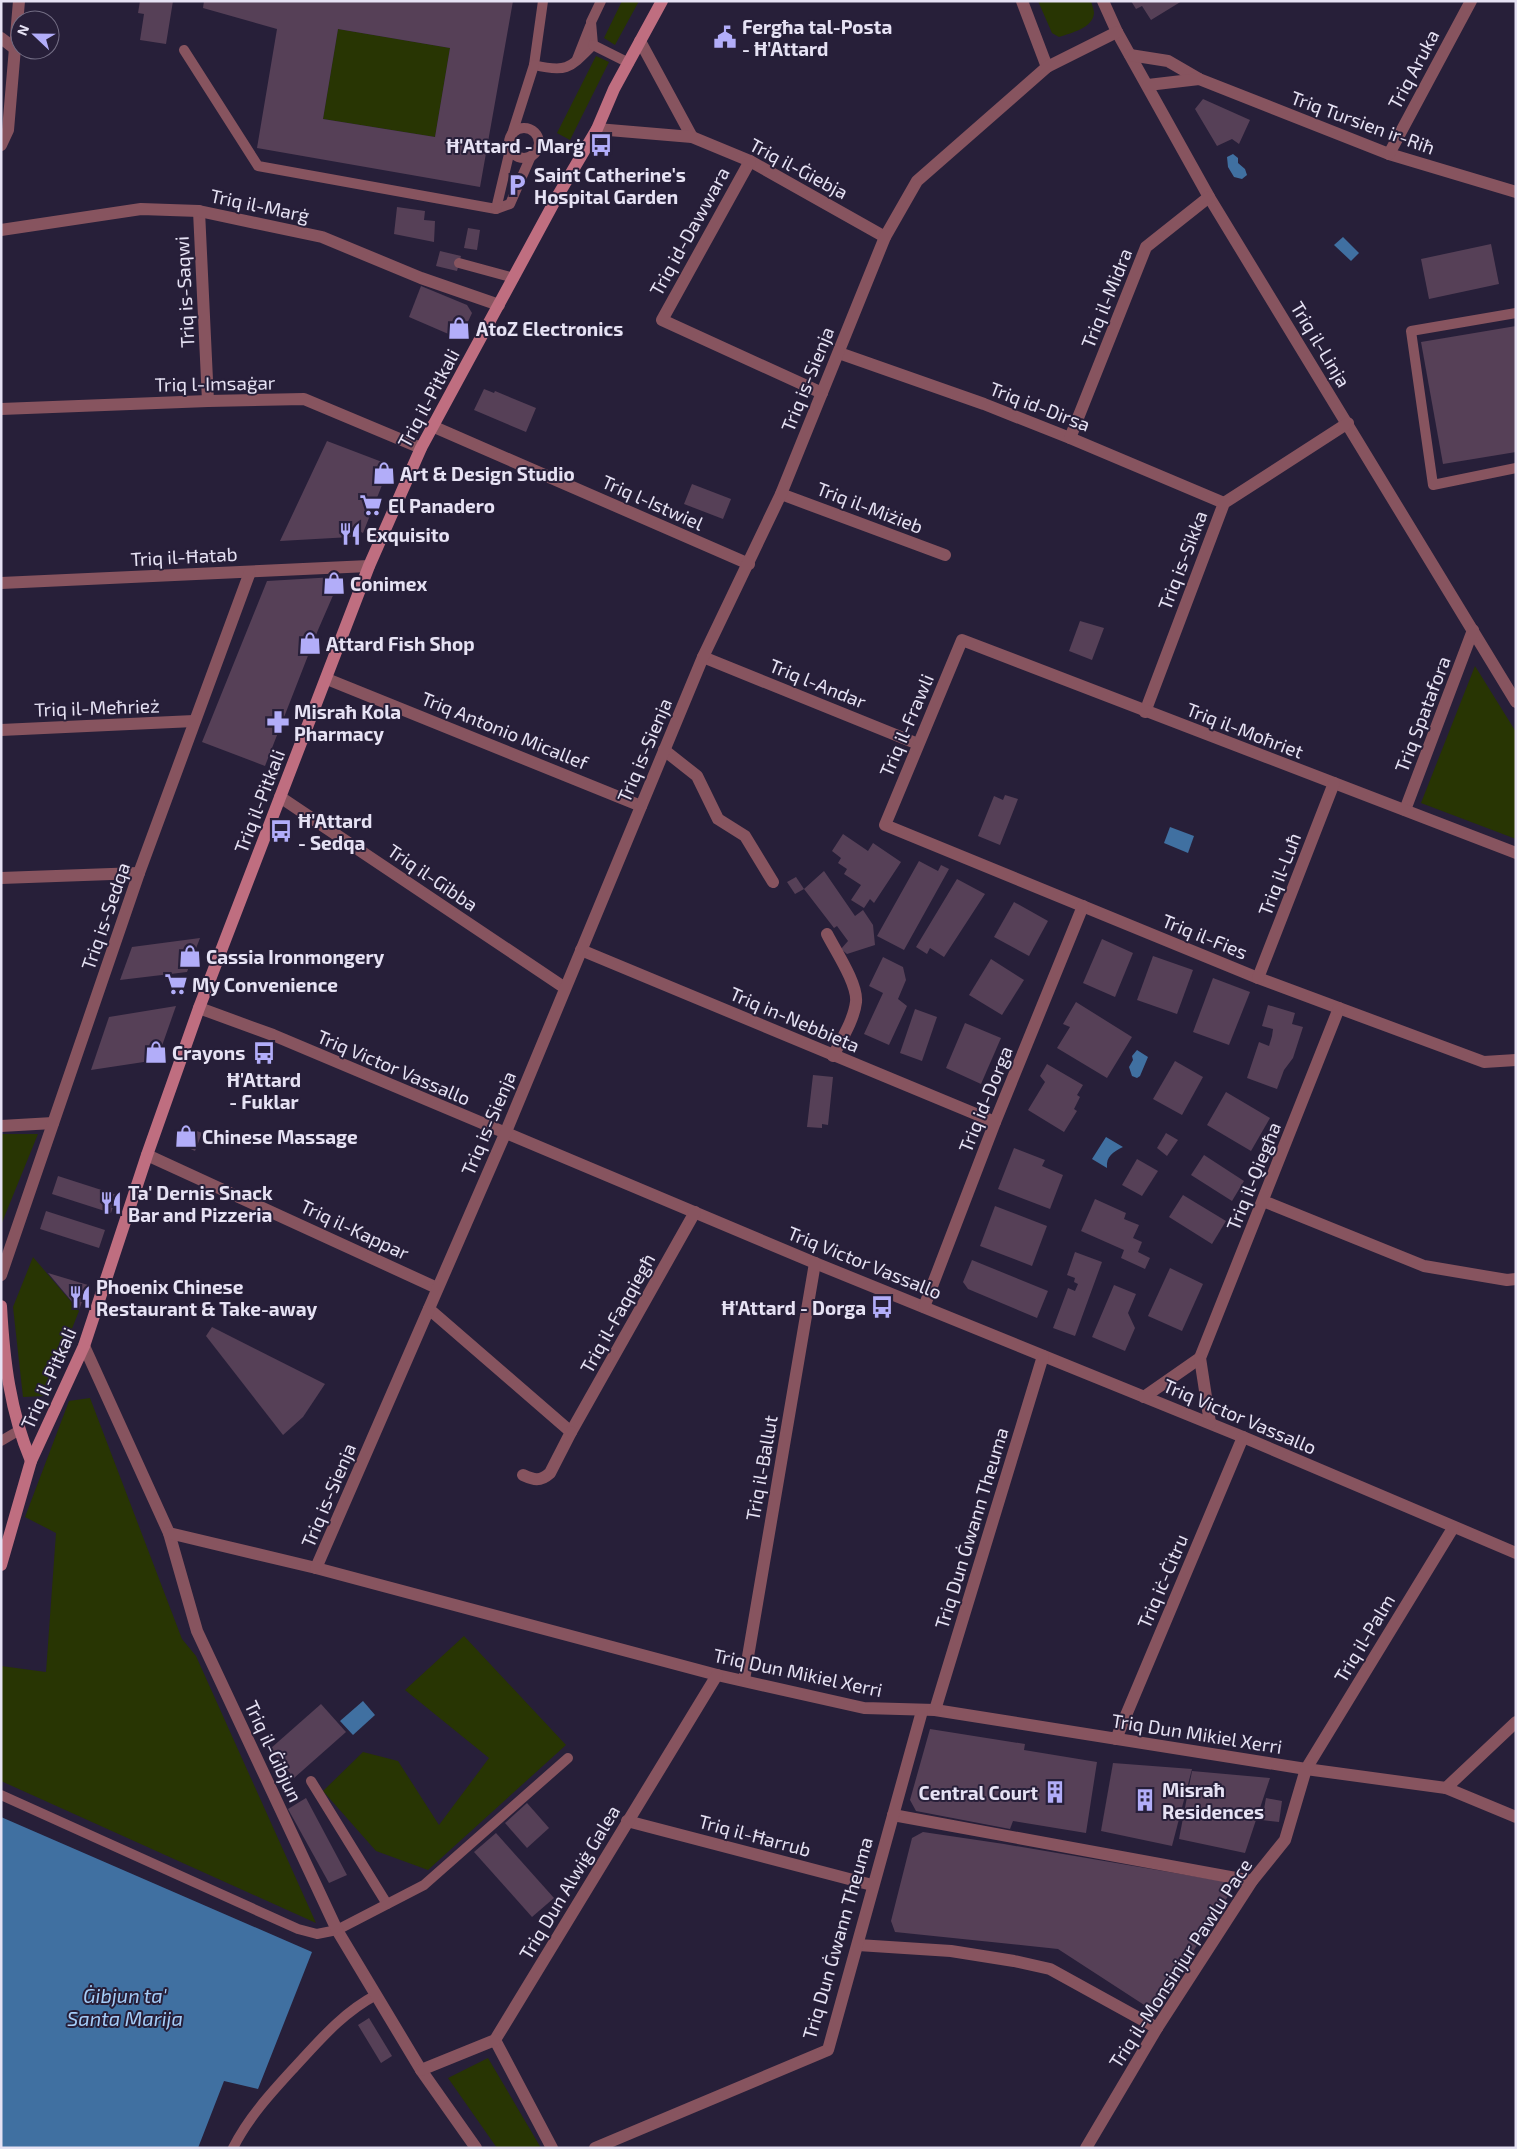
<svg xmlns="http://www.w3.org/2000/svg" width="1517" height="2149" font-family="'Exo 2',sans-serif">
<rect width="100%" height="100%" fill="#271f39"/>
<g fill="#283503">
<polygon points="622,1 639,1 615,45 604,38"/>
<path d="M 1038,1 L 1091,1 C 1092,5 1094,10 1094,13 C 1093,28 1071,33 1059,37 L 1052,33 Z"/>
<polygon points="338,29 450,48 435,137 323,119"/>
<polygon points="596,56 609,62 570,140 557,133"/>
<polygon points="1475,666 1516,732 1516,839 1421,803"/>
<polygon points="1,1134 38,1134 1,1225"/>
<polygon points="33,1257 79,1311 45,1396 23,1397 13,1307"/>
<polygon points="90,1398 182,1639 196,1656 316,1923 1,1781 1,1666 46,1672 56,1533 25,1517 69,1401"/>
<polygon points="464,1636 566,1745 428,1870 376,1851 323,1791 363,1752 398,1761 439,1825 489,1758 405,1690"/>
<polygon points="488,2058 541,2148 497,2148 448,2078"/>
</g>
<g fill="#4070a1">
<polygon points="1233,154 1238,158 1238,163 1245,169 1247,175 1242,179 1234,177 1228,167 1227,157"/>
<polygon points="1343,237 1359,253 1351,261 1334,245"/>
<polygon points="1170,827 1194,836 1188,853 1164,843"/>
<polygon points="1137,1050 1148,1057 1140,1076 1137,1078 1132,1076 1129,1067 1133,1060 1132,1056"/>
<path d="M 1106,1137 L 1123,1147 C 1113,1152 1106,1156 1107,1168 L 1092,1159 Z"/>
<polygon points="363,1701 375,1715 353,1735 340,1721"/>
<polygon points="1,1817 312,1952 258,2089 224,2081 198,2148 1,2148"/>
</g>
<g fill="#564057" fill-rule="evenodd">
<polygon points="140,1 173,1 166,44 140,40 144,14 138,13"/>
<path d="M 204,1 L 513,1 L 480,187 L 257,148 L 277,29 L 203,8 ZM 338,29 L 450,48 L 435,137 L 323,119 Z"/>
<polygon points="1131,1 1182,1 1151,20 1142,6 1136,9"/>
<polygon points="1203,99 1250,120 1239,144 1232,139 1217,146 1195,109"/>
<polygon points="397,207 425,211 424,220 435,221 434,242 394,234"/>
<polygon points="468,228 480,230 477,250 464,248"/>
<polygon points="1491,244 1499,284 1429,299 1421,259"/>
<polygon points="440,251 461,256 457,271 436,266"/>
<polygon points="421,286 467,305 472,313 460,339 409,317"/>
<polygon points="1516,326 1516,452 1443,464 1421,342"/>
<polygon points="484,389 494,393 495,391 536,408 526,432 474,410"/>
<polygon points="327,441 390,465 363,533 359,531 351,537 280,541"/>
<polygon points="692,484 731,499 723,519 684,504"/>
<polygon points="335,577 338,584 318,630 265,766 202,742 267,581"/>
<polygon points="1080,621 1104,628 1092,660 1069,651"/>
<polygon points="1005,795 1018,799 1000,845 978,836 994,796 1003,800"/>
<polygon points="843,834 868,851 873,843 901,862 874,903 870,899 864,908 851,900 861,885 844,874 847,869 838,863 841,858 832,851"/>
<polygon points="919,861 938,871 941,865 949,869 904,950 877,936"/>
<polygon points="824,871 855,916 863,910 873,925 875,945 847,954 841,949 848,941 837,926 834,928 804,889"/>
<polygon points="796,877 804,889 795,894 787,882"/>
<polygon points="957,879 985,894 944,957 930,948 927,954 916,947"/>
<polygon points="1014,902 1048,921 1029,956 994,937"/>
<polygon points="200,938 187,972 120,980 132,947"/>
<polygon points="1102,939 1133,953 1115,997 1083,983"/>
<polygon points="1153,956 1193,970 1177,1014 1137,1000"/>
<polygon points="883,957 903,967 906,980 898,999 907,1006 889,1045 864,1034 883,993 869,986"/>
<polygon points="991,959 1024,980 1002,1015 969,995"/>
<polygon points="1213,978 1250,992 1229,1045 1193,1032"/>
<polygon points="1076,1002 1132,1037 1107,1078 1057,1048 1070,1027 1063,1024"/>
<polygon points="1268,1005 1295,1013 1292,1024 1303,1027 1293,1058 1284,1070 1277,1089 1247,1078 1259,1042 1269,1046 1272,1036 1273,1029 1262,1026"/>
<polygon points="176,1006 157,1060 91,1070 109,1017"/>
<polygon points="915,1009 937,1017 922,1061 900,1053"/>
<polygon points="965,1023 1001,1038 981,1084 946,1068"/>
<polygon points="1175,1061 1203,1077 1182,1115 1153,1099"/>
<polygon points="1047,1064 1083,1085 1077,1095 1080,1097 1074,1109 1077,1111 1064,1132 1028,1110 1045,1082 1040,1076"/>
<polygon points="813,1075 833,1077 828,1125 822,1124 822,1128 807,1127"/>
<polygon points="1226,1092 1270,1118 1251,1151 1207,1125"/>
<polygon points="187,1127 202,1133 195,1151 184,1146 182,1141"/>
<polygon points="1166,1133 1178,1140 1167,1156 1157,1148"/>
<polygon points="1014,1148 1045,1160 1042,1166 1063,1175 1050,1209 998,1189"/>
<polygon points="1204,1155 1244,1181 1232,1201 1191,1175"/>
<polygon points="1137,1159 1158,1171 1142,1196 1122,1185"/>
<polygon points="58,1176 117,1195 111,1213 52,1194"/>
<polygon points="1183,1195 1226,1221 1212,1244 1169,1217"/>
<polygon points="1095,1199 1126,1213 1124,1219 1139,1225 1133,1238 1142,1242 1138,1252 1150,1258 1145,1269 1121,1258 1124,1250 1081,1231"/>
<polygon points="995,1206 1047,1226 1032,1266 980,1246"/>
<polygon points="46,1211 105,1230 99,1248 40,1229"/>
<polygon points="1075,1252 1102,1262 1075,1336 1053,1328 1068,1288 1075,1291 1078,1284 1074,1282 1075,1278 1067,1275"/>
<polygon points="972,1260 1048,1291 1037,1318 968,1289 963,1282"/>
<polygon points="1170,1268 1203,1284 1182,1331 1148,1316"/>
<polygon points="48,1273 88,1285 79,1310"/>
<polygon points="1114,1285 1136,1294 1128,1313 1135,1328 1125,1351 1092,1337"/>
<polygon points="212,1327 325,1384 303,1417 283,1435 206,1336"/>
<polygon points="321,1704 346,1732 294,1778 270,1749"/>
<polygon points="930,1729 1025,1744 1024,1750 1097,1762 1086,1833 1013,1821 1010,1829 916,1811 910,1800"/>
<polygon points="1113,1763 1192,1769 1172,1846 1101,1831"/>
<polygon points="1192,1771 1270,1778 1245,1853 1179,1839"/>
<polygon points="306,1798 347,1875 329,1883 288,1809"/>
<polygon points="1266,1798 1282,1801 1279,1822 1262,1820"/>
<polygon points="527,1803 549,1828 527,1848 505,1823"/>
<polygon points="923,1832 1004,1844 1228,1882 1232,1890 1155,2012 1058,1949 895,1932 891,1921 912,1838"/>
<polygon points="496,1833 554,1898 532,1917 474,1852"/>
<polygon points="369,2018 392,2056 381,2063 358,2025"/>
</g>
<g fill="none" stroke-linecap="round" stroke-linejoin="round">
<g stroke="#87545f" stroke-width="10">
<path d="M 543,1 L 534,65 C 567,73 570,68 593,45 L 591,22 L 601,1"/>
<polyline points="593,45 629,63"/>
<polyline points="184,50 258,166 496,209 510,204 531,156"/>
<polyline points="577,59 590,26"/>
<circle cx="524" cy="143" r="15"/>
<polyline points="512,134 534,65"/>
<polyline points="496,209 510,150"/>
<polyline points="459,263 514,278"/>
<polyline points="1516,313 1411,331 1433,485 1516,468"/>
<polyline points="1,1441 18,1431"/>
<polyline points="311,1781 387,1904"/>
<polyline points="1,1795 298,1929 317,1934 337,1930 424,1885 568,1758"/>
<path d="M 233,2148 C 248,2118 271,2093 293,2069 C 319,2041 342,2013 376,1995"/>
</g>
<g stroke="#87545f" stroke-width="12">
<polyline points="1022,1 1047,67"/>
<polyline points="1103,1 1117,32 1209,197 1516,702"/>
<polyline points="1,38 14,48"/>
<polyline points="640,41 692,137"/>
<polyline points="1130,55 1168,61 1199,79 1389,154 1516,192"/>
<polyline points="1148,85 1199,79"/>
<polyline points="597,129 692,137 750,161 885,237"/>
<polyline points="1,145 8,130 19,1"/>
<polyline points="1389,154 1471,1"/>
<polyline points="750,161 662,320 822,393"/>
<polyline points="199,211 208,401"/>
<polyline points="1,230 141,209 199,211 322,237 421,278 499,305"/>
<polyline points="839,353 984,404 1070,438 1224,503"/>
<polyline points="1,409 208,401 304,399 421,448"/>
<polyline points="432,426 749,564"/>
<polyline points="1070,438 1146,247 1209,197"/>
<polyline points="781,494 945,555"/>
<polyline points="1,583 369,566"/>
<polyline points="703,657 918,744"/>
<polyline points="327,679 641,806"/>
<polyline points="1145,712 1224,503 1348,423"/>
<polyline points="1,730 194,721"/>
<polyline points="664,750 697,776 718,819 745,836 773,882"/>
<polyline points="280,797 565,988"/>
<polyline points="1405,810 1473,630"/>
<polyline points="1516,853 962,640 885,825 1258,978 1484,1062 1516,1060"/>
<polyline points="1,878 139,873"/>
<path d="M 827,934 C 835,950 858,984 856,1002 C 854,1020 841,1040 833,1056"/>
<polyline points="581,950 995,1122"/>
<polyline points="1258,978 1334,783"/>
<polyline points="199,1008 273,1035 815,1263 1243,1437 1516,1553"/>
<polyline points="1,1126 53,1123"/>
<polyline points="147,1155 437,1288"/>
<polyline points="1263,1201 1424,1266 1507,1280 1516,1279"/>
<polyline points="1,1275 139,873 250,572"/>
<polyline points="924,1307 995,1122 1083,906"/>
<polyline points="429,1309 571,1432 695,1212"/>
<polyline points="84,1346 169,1533 197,1631 337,1930 421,2070 476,2148"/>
<polyline points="1144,1397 1200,1358"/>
<polyline points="1210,1423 1200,1358 1339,1008"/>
<path d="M 523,1475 C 534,1480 540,1482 550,1473 L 571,1432"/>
<polyline points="169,1533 316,1568 717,1675 864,1708 935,1710 1306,1769 1446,1788 1516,1817"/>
<polyline points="316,1568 505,1134 703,657 781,494 885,237 917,181 1047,67 1117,32"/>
<polyline points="744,1680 815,1263"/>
<polyline points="935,1710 1043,1356"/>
<polyline points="1116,1739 1243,1437"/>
<polyline points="1446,1788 1516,1722"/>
<polyline points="893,1815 1252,1881"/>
<polyline points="627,1821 872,1885"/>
<polyline points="858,1945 951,1951 1014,1961 1050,1969 1157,2028"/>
<polyline points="495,2040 552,2148"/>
<polyline points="421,2070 495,2040 717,1675"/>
<polyline points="595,2148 828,2050 922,1711"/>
<polyline points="1086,2148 1157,2028 1252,1881 1285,1840 1306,1769 1453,1528"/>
</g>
<g stroke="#bf6e80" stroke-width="12">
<path d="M 1,1306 C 4,1361 10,1411 31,1461"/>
<polyline points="1,1565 31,1461 84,1346 147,1155 199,1008 369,566 421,448 557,197 597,129 614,89 662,1"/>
</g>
</g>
<defs>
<symbol id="civic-bare" viewBox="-9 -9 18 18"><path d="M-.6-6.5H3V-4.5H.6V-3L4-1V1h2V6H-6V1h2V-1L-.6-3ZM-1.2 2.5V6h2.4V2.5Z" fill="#b2adf9" stroke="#271f39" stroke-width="2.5" paint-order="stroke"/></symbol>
<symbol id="bus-bare" viewBox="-9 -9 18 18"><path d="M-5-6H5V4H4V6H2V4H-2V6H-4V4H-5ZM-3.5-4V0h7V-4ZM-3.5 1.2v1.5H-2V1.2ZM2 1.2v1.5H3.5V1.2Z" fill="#b2adf9" stroke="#271f39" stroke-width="2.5" paint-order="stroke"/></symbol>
<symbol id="parking-bare" viewBox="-9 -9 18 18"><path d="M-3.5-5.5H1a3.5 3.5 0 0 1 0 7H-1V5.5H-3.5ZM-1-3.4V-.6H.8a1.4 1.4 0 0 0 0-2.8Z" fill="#b2adf9" stroke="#271f39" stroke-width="2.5" paint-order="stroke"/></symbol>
<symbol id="shop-bare" viewBox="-9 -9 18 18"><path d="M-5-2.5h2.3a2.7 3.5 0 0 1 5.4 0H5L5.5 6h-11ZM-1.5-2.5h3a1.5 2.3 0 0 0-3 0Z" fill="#b2adf9" stroke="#271f39" stroke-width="2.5" paint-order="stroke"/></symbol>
<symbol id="supermarket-bare" viewBox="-9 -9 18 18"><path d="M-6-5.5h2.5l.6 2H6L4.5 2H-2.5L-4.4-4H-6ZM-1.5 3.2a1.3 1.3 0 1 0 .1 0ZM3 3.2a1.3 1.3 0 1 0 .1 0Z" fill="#b2adf9" stroke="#271f39" stroke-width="2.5" paint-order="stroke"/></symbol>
<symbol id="restaurant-bare" viewBox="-9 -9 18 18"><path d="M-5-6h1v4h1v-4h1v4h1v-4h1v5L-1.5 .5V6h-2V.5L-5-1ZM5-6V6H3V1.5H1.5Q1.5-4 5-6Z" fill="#b2adf9" stroke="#271f39" stroke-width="2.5" paint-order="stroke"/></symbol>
<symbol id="pharmacy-bare" viewBox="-9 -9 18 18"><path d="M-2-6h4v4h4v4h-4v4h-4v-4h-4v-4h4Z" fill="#b2adf9" stroke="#271f39" stroke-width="2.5" paint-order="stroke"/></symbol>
<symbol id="building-bare" viewBox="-9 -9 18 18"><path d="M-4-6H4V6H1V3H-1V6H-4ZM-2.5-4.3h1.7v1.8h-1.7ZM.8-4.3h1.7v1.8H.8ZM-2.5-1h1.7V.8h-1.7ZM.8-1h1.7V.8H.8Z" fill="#b2adf9" stroke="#271f39" stroke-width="2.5" paint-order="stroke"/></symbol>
</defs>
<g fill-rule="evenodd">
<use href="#civic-bare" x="709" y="21" width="32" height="32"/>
<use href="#bus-bare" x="585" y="129" width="32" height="32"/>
<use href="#parking-bare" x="501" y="169" width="32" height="32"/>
<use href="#shop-bare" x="443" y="312" width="32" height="32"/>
<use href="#shop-bare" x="368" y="457" width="32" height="32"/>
<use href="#supermarket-bare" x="355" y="489" width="32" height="32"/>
<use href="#restaurant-bare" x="334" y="518" width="32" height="32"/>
<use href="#shop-bare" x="318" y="567" width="32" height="32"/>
<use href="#shop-bare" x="294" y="627" width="32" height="32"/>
<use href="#pharmacy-bare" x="262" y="706" width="32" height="32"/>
<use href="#bus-bare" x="265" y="815" width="32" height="32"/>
<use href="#shop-bare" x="174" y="940" width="32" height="32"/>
<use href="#supermarket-bare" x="160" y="968" width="32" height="32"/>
<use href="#shop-bare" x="140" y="1036" width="32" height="32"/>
<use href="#bus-bare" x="248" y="1037" width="32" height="32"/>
<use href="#shop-bare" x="170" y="1120" width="32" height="32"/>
<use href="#restaurant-bare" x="95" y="1187" width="32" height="32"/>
<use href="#restaurant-bare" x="64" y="1281" width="32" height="32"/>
<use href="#bus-bare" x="866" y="1291" width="32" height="32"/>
<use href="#building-bare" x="1039" y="1776" width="32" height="32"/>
<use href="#building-bare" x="1129" y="1784" width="32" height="32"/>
</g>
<g text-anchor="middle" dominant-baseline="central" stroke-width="4" stroke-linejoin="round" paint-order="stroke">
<g font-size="19" font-weight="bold" fill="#e6e2f4" stroke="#271f39" text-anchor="start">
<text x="742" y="26">Fergħa tal-Posta<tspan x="742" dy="22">- Ħ'Attard</tspan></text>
<text x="584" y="145" text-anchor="end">Ħ'Attard - Marġ</text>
<text x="534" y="174">Saint Catherine's<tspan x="534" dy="22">Hospital Garden</tspan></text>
<text x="476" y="328">AtoZ Electronics</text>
<text x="400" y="473">Art &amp; Design Studio</text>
<text x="388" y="505">El Panadero</text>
<text x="366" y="534">Exquisito</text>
<text x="350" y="583">Conimex</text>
<text x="326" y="643">Attard Fish Shop</text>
<text x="294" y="711">Misraħ Kola<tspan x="294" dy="22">Pharmacy</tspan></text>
<text x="298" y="820">Ħ'Attard<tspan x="298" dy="22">- Sedqa</tspan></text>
<text x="206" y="956">Cassia Ironmongery</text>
<text x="192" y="984">My Convenience</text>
<text x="172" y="1052">Crayons</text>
<text x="264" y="1079" text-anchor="middle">Ħ'Attard<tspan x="264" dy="22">- Fuklar</tspan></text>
<text x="202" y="1136">Chinese Massage</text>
<text x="128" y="1192">Ta' Dernis Snack<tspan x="128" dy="22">Bar and Pizzeria</tspan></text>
<text x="96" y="1286">Phoenix Chinese<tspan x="96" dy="22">Restaurant &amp; Take-away</tspan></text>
<text x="866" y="1307" text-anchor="end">Ħ'Attard - Dorga</text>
<text x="1162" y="1789">Misraħ<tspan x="1162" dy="22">Residences</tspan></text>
<text x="1038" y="1792" text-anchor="end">Central Court</text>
</g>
<g font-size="19" fill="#e6e2f4" stroke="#271f39">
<text transform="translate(1413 69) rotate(-62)">Triq Aruka</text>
<text transform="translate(1363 122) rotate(20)">Triq Tursien ir-Riħ</text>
<text transform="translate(799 168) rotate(28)">Triq il-Ġiebja</text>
<text transform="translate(260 205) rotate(12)">Triq il-Marġ</text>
<text transform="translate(689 231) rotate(-61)">Triq id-Dawwara</text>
<text transform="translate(184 292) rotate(-93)">Triq is-Saqwi</text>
<text transform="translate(1106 298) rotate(-68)">Triq il-Midra</text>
<text transform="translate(1321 344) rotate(59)">Triq il-Linja</text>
<text transform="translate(807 379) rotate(-68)">Triq is-Sienja</text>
<text transform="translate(215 383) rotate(-1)">Triq l-Imsaġar</text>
<text transform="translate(428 398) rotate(-62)">Triq il-Pitkali</text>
<text transform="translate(1040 406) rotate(21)">Triq id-Dirsa</text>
<text transform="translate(653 502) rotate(24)">Triq l-Istwiel</text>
<text transform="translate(870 507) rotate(21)">Triq il-Miżieb</text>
<text transform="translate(184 556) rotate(-3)">Triq il-Ħatab</text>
<text transform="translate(1182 560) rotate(-69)">Triq is-Sikka</text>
<text transform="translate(818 683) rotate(22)">Triq l-Andar</text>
<text transform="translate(97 707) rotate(-2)">Triq il-Meħrież</text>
<text transform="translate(1422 714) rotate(-69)">Triq Spatafora</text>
<text transform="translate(906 725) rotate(-67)">Triq il-Frawli</text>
<text transform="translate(505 730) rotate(22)">Triq Antonio Micallef</text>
<text transform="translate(1245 730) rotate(21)">Triq il-Moħriet</text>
<text transform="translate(644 750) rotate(-67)">Triq is-Sienja</text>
<text transform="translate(259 801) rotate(-69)">Triq il-Pitkali</text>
<text transform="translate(1279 874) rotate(-69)">Triq il-Luħ</text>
<text transform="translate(433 877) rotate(34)">Triq il-Gibba</text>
<text transform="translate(105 916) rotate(-71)">Triq is-Sedqa</text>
<text transform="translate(1205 936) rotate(22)">Triq il-Fies</text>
<text transform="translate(795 1019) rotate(23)">Triq in-Nebbieta</text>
<text transform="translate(394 1067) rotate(23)">Triq Victor Vassallo</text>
<text transform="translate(985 1099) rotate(-68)">Triq id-Dorga</text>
<text transform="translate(488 1123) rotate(-67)">Triq is-Sienja</text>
<text transform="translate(1253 1176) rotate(-68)">Triq il-Qiegħa</text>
<text transform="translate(355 1229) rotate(25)">Triq il-Kappar</text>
<text transform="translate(865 1262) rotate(22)">Triq Victor Vassallo</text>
<text transform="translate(617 1313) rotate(-61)">Triq il-Faqqiegħ</text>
<text transform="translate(48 1378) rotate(-66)">Triq il-Pitkali</text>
<text transform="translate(1240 1416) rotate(23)">Triq Victor Vassallo</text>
<text transform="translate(761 1468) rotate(-80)">Triq il-Ballut</text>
<text transform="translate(328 1495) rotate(-67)">Triq is-Sienja</text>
<text transform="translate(971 1528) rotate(-73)">Triq Dun Ġwann Theuma</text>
<text transform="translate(1162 1581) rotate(-67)">Triq iċ-Ċitru</text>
<text transform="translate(1364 1638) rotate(-59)">Triq il-Palm</text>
<text transform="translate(798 1672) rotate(12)">Triq Dun Mikiel Xerri</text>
<text transform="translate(1197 1733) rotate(9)">Triq Dun Mikiel Xerri</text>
<text transform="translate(274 1751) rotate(65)">Triq il-Ġibjun</text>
<text transform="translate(755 1835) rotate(15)">Triq il-Ħarrub</text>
<text transform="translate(569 1882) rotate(-59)">Triq Dun Alwiġ Galea</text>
<text transform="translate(837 1938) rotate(-74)">Triq Dun Ġwann Theuma</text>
<text transform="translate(1180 1963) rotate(-57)">Triq il-Monsinjur Pawlu Pace</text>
</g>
<g font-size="20" font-style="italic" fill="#a6cef9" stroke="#271f39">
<text x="125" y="1995">Ġibjun ta'<tspan x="125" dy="23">Santa Marija</tspan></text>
</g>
</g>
<rect width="1517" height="2149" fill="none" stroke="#e6e2f4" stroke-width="5"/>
<g transform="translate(35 35) rotate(292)"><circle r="24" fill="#271f39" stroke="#736d84"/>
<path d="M0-4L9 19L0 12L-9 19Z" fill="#b2adf9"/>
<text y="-8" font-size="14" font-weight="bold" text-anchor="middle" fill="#e6e2f4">N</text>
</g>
</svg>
